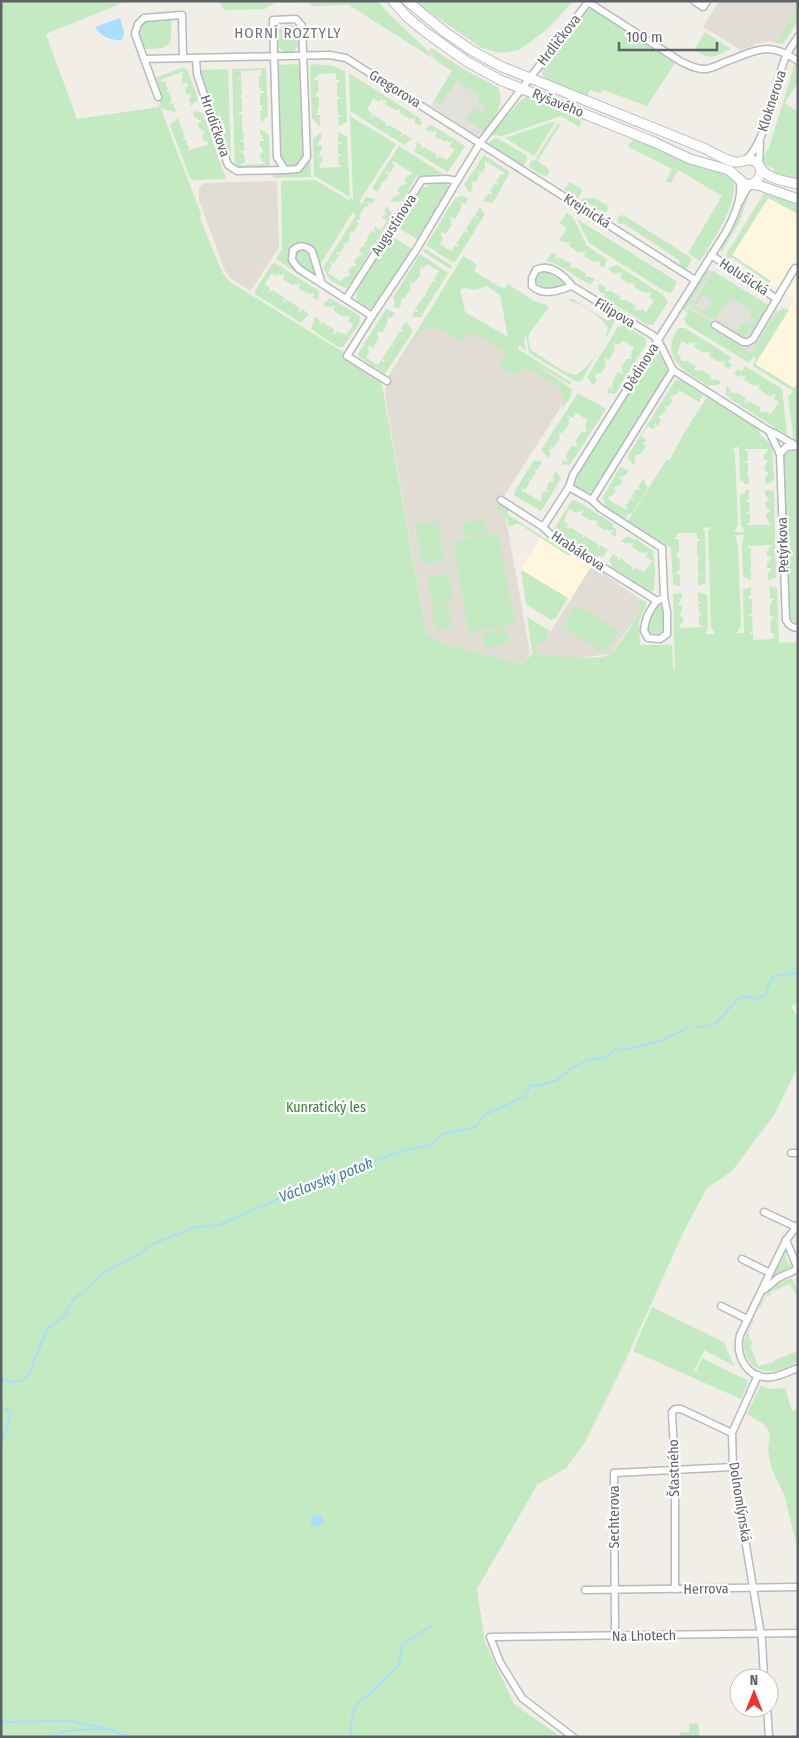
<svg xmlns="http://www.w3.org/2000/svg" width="799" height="1738" font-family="'Fira Sans Condensed',sans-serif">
<rect width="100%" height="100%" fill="#f1eee7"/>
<g fill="#fff6de">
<polygon points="769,198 798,214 798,384 794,388 755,364 794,299 731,257"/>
<polygon points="542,535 592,565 570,600 523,571 523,565"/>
</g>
<g fill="#e2e0db">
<polygon points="431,48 465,70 497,87 499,89 501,101 497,111 487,128 477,136 431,106 452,71 429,56 428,51"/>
<polygon points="710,271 713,271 778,311 751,353 711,328 713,323 691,309 687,314 685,311"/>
</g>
<g fill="#e1ddd5">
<polygon points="719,1 798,1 798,7 776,43 770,41 756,44 741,50 703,27"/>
<polygon points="277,181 279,247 252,289 249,290 231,279 225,271 199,200 199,187 204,183"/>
<polygon points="440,310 571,391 496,509 506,519 530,653 525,662 520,664 436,641 426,633 385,396 387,381 389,375 428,313"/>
<polygon points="592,565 631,593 630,594 639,600 641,609 639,613 610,654 576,658 536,653 536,646 545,641"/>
</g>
<g fill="#c4eac2" fill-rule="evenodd">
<path d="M 1,1 L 127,1 L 46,34 L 77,119 L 159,107 L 160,101 L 152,79 L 181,68 L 187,69 L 198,99 L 191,106 L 189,100 L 191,96 L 190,94 L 187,95 L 185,90 L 188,84 L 187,83 L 183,84 L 181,78 L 183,78 L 182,74 L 184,73 L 181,72 L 161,80 L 162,82 L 165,81 L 168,90 L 165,91 L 166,92 L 169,92 L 172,101 L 169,102 L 170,104 L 173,103 L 176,112 L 161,109 L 201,214 L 200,218 L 222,272 L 229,281 L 243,290 L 343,352 L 381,379 L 426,633 L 436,641 L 520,664 L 525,662 L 532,653 L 534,653 L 532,652 L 527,617 L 550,631 L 545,641 L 536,646 L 536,653 C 552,655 596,662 610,654 C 616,650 637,617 641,609 L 639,600 L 630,594 L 631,593 L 647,603 L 639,621 L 640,645 L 672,645 L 673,669 L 675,669 L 673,594 L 682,593 L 682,599 L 680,599 L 680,602 L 678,603 L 678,605 L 682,605 L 682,610 L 681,611 L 681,614 L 679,615 L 679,616 L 683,617 L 683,622 L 679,626 L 682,628 L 702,627 L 702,625 L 699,625 L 699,616 L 702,614 L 699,613 L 698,604 L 701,603 L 701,602 L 698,602 L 698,592 L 707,595 L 708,628 L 705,634 L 715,634 L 711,627 L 708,532 L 711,527 L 703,528 L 705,532 L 706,583 L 698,586 L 698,576 L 701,575 L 698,574 L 698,559 L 701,558 L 697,557 L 697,541 L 700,541 L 700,539 L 697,539 L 697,533 L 677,533 L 677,537 L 675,537 L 675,539 L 679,539 L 679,551 L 676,555 L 676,557 L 679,557 L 680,569 L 676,573 L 677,574 L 680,575 L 680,586 L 673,585 L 671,548 L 665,545 L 662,548 L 626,524 L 667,459 L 669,461 L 684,433 L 707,397 L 760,430 L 759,433 L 772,446 L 774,481 L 771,481 L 771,483 L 765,484 L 765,478 L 768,474 L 768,472 L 765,472 L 764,466 L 766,466 L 766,462 L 768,462 L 768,460 L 764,460 L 764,454 L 766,454 L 766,451 L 768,450 L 768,449 L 745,449 L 745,451 L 748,451 L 748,461 L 745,461 L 745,463 L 748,463 L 748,472 L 745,473 L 745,474 L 748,474 L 749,484 L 744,484 L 744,482 L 740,480 L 739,447 L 733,448 L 735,454 L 738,525 L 734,532 L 745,532 L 741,526 L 740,495 L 745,493 L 745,490 L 749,490 L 749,500 L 746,500 L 746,502 L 749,502 L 750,512 L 747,512 L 747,513 L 750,514 L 750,523 L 747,523 L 747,525 L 770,525 L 768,519 L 766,519 L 766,514 L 769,513 L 770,511 L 766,507 L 765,502 L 769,501 L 770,500 L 767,499 L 767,496 L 765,496 L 765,490 L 774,491 L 776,578 L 768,580 L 768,574 L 771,570 L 771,568 L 767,568 L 767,562 L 769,562 L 769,559 L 771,558 L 771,557 L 767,556 L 767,551 L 769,550 L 769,547 L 771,547 L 771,545 L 748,546 L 748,548 L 751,547 L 751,557 L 748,558 L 751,559 L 751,569 L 748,570 L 751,571 L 751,580 L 743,577 L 742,546 L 744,535 L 735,535 L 738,546 L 741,625 L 737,633 L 744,633 L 743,590 L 751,587 L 751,596 L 748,597 L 749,599 L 752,599 L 752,614 L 749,614 L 749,616 L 752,616 L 753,631 L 750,632 L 750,633 L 753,634 L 753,640 L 773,639 L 774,634 L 771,633 L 770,622 L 774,616 L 770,616 L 770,604 L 774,599 L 770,598 L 769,586 L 777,588 L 779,643 L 798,642 L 798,1003 L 791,1006 L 798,1018 L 798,1067 L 774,1115 L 732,1171 L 707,1188 L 684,1231 L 627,1357 L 585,1442 L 566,1468 L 537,1485 L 477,1589 L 485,1642 L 514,1704 L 561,1737 L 1,1737 Z"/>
<polygon points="219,1 277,1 265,9 225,10"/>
<polygon points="283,1 378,1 390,15 428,51 429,56 349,5 312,6 310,2 280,3"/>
<polygon points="414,1 574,1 545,31 519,50 500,53 480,47"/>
<polygon points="798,7 798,21 783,44 776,43"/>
<polygon points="589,9 592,9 675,63 647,106 603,90 601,93 590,90 588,95 578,94 544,79 541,69 584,11"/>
<path d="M 171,18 C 172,45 173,49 144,49 C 134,18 144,21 171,18 Z"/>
<polygon points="286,24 294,26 298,29 299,45 293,52 285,53 278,47 279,30"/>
<path d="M 705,32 L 731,49 C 713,57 712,61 694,50 Z"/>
<path d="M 431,48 L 465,70 L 497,87 C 506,100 494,121 484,131 L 466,120 L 474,107 L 481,112 L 485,110 L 485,105 L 477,100 L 479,95 L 456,81 L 441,105 L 434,100 L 452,71 L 437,61 Z"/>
<polygon points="795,63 798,65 798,82 785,103 798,112 798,180 774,172 774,169 765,165 763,159 766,151 768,151"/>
<path d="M 298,64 L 300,74 L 304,154 L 303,159 L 298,166 C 284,167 284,167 279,154 L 277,69 L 279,65 Z"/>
<polygon points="313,64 333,66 345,71 347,122 339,126 338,117 340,117 341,115 338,115 337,99 340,99 340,97 337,97 337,82 339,82 340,80 336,80 336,73 317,74 317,77 314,78 314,80 318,80 319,91 317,92 317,95 315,95 315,97 319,97 319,109 318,109 318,113 316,113 316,115 320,115 320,127 312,118 310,66"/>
<polygon points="266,68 268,115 261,123 260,111 264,111 262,109 262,105 260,105 260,94 264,93 264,91 261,91 261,88 259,88 259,76 263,75 263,74 261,74 261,70 241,71 241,77 238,78 238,79 241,79 242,95 239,95 239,97 242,97 242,112 239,112 239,114 242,114 242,130 243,130 244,140 241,140 240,141 244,142 244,151 241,151 241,153 244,153 245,163 241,163 241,165 265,164 265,162 263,162 262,159 261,159 260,153 265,152 264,151 262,151 262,147 260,147 260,141 264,141 264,139 262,139 262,135 260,135 260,129 269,135 270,169 235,169 232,69"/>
<polygon points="228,69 231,158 199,72 199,70"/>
<polygon points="349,73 421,119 420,121 422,122 420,126 415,123 415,118 410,119 400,113 400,109 395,110 385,104 387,100 386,99 384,101 381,99 379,102 373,98 367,110 372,113 371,117 372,118 374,115 387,124 386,126 387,127 389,125 402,133 400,136 402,136 404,134 412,139 404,145 350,111"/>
<polygon points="526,97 542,102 582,121 579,127 561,116 502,136 490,135 520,101"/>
<polygon points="195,111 203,113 226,179 195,180 190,178 170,125 178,118 181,127 179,128 179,129 182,128 185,137 183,139 183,140 186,140 189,149 187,150 187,151 207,145 208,142 203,140 202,134 205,133 205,131 202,131 201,128 199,129 198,123 201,122 201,120 198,120 197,117 195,118 193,112"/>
<path d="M 350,116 L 396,144 L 359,202 L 362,204 L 366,197 L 375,199 L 372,204 L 367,202 L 367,203 L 369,205 L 367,207 L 365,206 L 359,216 L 361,218 L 359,220 L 357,219 L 356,220 L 359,224 L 353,233 L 349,232 L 350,238 L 347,244 L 343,242 L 343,244 L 345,245 L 340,253 L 337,252 L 336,253 L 339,255 L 334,263 L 331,262 L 330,263 L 332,265 L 328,273 L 341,282 L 344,277 L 346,278 L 348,275 L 350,276 L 351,274 L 348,272 L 351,267 L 357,265 L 354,262 L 357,257 L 358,258 L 360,255 L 363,255 L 359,251 L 362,246 L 365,247 L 366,246 L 364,245 L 371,231 L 375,233 L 376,231 L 374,230 L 375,227 L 381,230 L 387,220 L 382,217 L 384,214 L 386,215 L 387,214 L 384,211 L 387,206 L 393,215 L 348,287 L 345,288 L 331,281 L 323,268 L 356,215 L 353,212 L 319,266 L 316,255 L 297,245 L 290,261 C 292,268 299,271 302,277 L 276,259 L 282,249 L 281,181 L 315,180 L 349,200 L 350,198 L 353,199 Z"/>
<polygon points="556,121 534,156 505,138"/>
<polygon points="558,123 560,125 538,160 536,158"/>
<polygon points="432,125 465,146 448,172 415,152 417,142 422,146 421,149 423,149 424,147 437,155 436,158 437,159 439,156 447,160 455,150 450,146 452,141 449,142 446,140 445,142 435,136 437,132 436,131 434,132 431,131 430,132 425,129"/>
<polygon points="338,132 347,137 350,197 316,177 314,175 313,139 321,133 321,139 317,145 322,145 322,151 320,151 320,154 318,156 322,157 322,162 320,163 319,168 342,167 341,166 339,165 338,156 341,156 341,154 338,154 338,144 341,144 341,142 338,142"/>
<polygon points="497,138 526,155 527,160 523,166 490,147 489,143 493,139"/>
<path d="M 635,138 L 730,176 L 734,181 C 736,209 714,239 700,261 L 688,253 L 722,196 L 680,171 L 678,170 L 671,183 L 666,181 L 672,169 L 629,147 L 628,145 Z"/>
<polygon points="399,146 443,174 417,176 402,201 393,202 391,201 394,196 396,197 398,194 401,194 397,191 400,186 407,184 404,181 407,176 413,174 411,172 393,161 392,163 395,165 390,173 387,171 386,173 389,175 383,183 381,181 380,182 382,184 377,192 372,188"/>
<polygon points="310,149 311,177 273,178 273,172 291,172 308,154"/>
<polygon points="484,155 510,172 496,198 492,203 483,201 489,193 491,195 492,193 490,191 495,183 497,185 498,184 496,182 501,174 503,175 505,173 485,161 485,168 482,173 479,171 478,172 480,174 478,177 479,178 476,182 473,181 471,182 473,184 471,187 473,188 470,193 464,185"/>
<polygon points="536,160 550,170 547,176 541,175 529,167 531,161"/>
<path d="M 444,181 L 449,186 L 447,193 L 418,240 L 397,227 C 410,206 416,183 444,181 Z"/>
<polygon points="570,182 583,190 578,199 564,190"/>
<polygon points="766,190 798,205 798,214 768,198 732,255 771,281 769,283 731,257 728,260 724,258"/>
<polygon points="461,195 468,199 465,204 461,202 460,203 462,205 460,208 461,209 455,219 451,217 450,218 452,220 450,223 452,224 446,234 442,232 441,233 443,239 440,244 451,251 455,246 458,247 459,246 456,244 465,231 467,233 468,231 466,229 474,216 477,218 477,216 475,215 480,207 485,214 456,261 452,262 426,245 456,197 458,198"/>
<polygon points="746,195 748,197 739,223 721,253 721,244 736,222"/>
<polygon points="595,198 607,205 608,208 606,213 601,214 601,211 587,202 582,205 579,203 582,199"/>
<polygon points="567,213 573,217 587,246 607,259 604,268 599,265 600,260 598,262 595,261 594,262 584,256 586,251 583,253 580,251 579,253 569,246 571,242 568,243 565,242 564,243 559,240 567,228 559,223"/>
<polygon points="623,215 690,257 692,260 686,269 680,265 679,260 623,223 620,225 617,220 618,217"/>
<polygon points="577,219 676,281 676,284 671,293 666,292 589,243"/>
<polygon points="391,236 412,249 377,304 371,308 362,307 356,299 357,290"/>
<polygon points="304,248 310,252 318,274 315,277 296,265 294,256 296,251"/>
<polygon points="426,249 452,266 452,268 450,269 424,252 423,250"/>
<polygon points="552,252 557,255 555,258 557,259 558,257 572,264 570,268 577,268 586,274 585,276 587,277 588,276 595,279 590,285 556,264 546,261"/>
<polygon points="420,254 448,273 421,317 412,317 414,311 417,312 418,311 415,309 424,296 426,297 427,296 425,294 433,281 436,282 437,281 434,279 439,271 427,264 424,268 420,267 419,268 421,269 419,272 421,274 414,283 410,282 409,283 411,284 410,287 411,288 405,298 400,298 402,299 400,302 402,303 399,308 393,307 395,303 393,298"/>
<path d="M 463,256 L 477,265 L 474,271 L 500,287 L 505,288 L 508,284 L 536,302 L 547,305 L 548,307 L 550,306 L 530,332 L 528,338 L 531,350 L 565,372 L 576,375 C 592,364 604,346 608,328 C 601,316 575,297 561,301 L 573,299 L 608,321 L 611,318 L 615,320 L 613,325 L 582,380 L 577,382 L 529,353 L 526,336 L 524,339 L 526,351 L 520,345 L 518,349 L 572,383 L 570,385 L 533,362 L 572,389 L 571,396 L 562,409 L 564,397 L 560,388 L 527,368 L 524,369 L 513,375 L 499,366 L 506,353 L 471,331 L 463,343 C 455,338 445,330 436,328 C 418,323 398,366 390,378 L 389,378 ZM 487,286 L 500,295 L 508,337 L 465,312 L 460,289 L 467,288 L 475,290 Z"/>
<polygon points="275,263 319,291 318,301 313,297 314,293 312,294 309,293 308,294 298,288 300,284 299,283 297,285 294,283 293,285 283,279 285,274 284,273 282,276 279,274 277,276 271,273 265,285 270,288 268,292 270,293 272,290 285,298 283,301 284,302 287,300 300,308 298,311 300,312 302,309 309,314 301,323 255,294 255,291 272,264"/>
<polygon points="617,265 663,295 668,302 653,325 648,325 604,298 605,295 599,291 598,285 601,284 606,288 604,291 611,291 621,297 619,300 626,300 636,306 634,309 636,311 637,309 640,311 642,309 646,312 654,301 649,297 651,292 648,293 645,292 644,293 634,287 636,282 633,284 630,282 629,284 620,278 622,273 620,272 618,274 616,273 614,274 608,268"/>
<polygon points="707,269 710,271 685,311 682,309"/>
<path d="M 543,271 L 550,271 L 563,280 L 564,286 L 548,290 L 538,288 C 534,281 536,274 543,271 Z"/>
<path d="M 713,271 L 768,305 C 766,312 751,336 743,336 C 740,336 738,335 736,333 L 743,322 L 749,326 L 753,324 L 753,319 L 749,316 L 752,310 L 730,297 L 715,320 L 692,307 ZM 703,295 L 713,301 L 706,312 L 696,306 Z"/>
<polygon points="330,298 360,316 359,324 343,347 338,347 311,329 315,317 320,321 319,324 320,325 322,322 335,330 333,333 335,334 337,331 346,335 353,325 348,321 350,315 347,317 344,315 343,317 333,310 335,306 334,305 332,307 330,306 328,307 323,304"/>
<polygon points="783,308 789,310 755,364 794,388 798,384 798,442 794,441 788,397 793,391 753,366 756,358 753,356 749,363 687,325 684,319 690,309 713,323 711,328 751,353 776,313"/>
<polygon points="386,309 395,313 391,318 387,317 386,318 388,319 387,322 388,323 382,333 378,331 377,333 379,338 373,348 369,346 368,348 369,353 366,358 378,365 381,360 384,362 385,360 382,359 391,345 393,347 394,346 392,344 400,331 403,332 404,330 401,329 406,321 413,331 385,374 359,357 358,354"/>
<polygon points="623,324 645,338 646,344 615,394 607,393 609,387 612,389 613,388 612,386 613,383 612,382 618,372 622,374 623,373 621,371 623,368 621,367 628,358 631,359 632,358 630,356 632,354 631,353 634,347 622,340 619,345 614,343 613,344 616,346 614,349 615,350 609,360 605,358 604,359 606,361 604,363 606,365 600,374 595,373 594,374 597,375 595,378 597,380 593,385 587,377 618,327"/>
<path d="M 679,328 L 685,328 L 731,357 L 728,362 L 732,365 L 729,369 L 724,366 L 725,360 L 723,362 L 720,361 L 719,362 L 709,356 L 711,351 L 708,353 L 705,351 L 704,353 L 694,347 L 696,343 L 695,342 L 693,344 L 690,342 L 689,345 L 682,341 L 677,353 L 681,356 L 680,360 L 685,362 L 686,360 L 696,366 L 694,370 L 700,371 L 701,370 L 711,376 L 710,379 L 715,380 L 716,379 L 721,382 L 720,384 L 709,386 C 688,373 656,358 679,328 Z"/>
<path d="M 656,353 C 664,356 668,366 667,374 L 597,487 L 590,492 L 581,491 L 574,483 L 574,478 L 651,354 Z"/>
<polygon points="745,366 782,389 787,435 730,399 726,394 726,386 731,389 729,393 732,392 735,394 736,392 746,398 744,403 745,404 747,401 750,403 751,402 761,408 759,411 765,412 766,411 771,414 779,402 774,399 776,394 768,396 759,389 760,384 758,386 755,385 754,386 744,380 746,376 745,375 743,377 740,375 739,377 734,374 737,369 742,371"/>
<polygon points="676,379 682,381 703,395 699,402 679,390 676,395 674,394 673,397 671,396 670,398 673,400 670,405 664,407 667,410 663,414 662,414 658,417 661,420 658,426 654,424 655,427 653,429 648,426 641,436 647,440 643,443 646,446 640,455 636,454 635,459 636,460 633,465 627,457"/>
<polygon points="578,393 606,409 569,466 566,464 561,466 563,460 566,462 567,461 566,455 572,445 576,447 577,446 576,440 582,431 586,433 587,431 585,429 586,427 585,425 588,420 576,413 573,418 568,416 567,417 570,419 568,422 570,423 563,433 558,432 560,434 559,437 560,438 554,447 549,447 551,448 549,451 551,453 548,458 541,450"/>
<polygon points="791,448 798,450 798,624 790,619 788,615 782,455 784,451"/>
<polygon points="534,460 542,462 537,470 535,469 534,470 536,472 531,480 528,479 528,480 530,482 525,490 522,488 521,490 541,502 542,496 541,495 544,491 547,492 548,491 546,489 548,487 547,485 550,481 553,482 553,479 554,477 553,476 556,471 561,479 541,511 514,495 516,489"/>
<polygon points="620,467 629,470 626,475 624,475 622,477 620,476 619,478 623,481 620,485 614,487 614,488 616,490 613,495 608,497 609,500 627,510 628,508 625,507 630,499 633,500 634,499 631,497 637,489 639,490 640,489 638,487 643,479 648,488 632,513 627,515 625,519 603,506 605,503 602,499"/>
<polygon points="572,500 575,500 614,524 612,526 616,529 616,537 611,534 613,530 610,531 607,529 606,531 596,525 598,521 592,520 591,521 581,515 583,511 582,510 580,512 577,511 576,513 569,509 564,521 568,524 567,528 569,529 570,527 583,535 582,537 583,538 585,536 598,544 597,547 598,548 600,545 608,550 603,557 598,556 597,558 554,531 554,529"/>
<polygon points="499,503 509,509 507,514 570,554 569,556 519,524 515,524 509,527 507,519 496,509"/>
<polygon points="485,519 487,533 463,537 461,523"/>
<polygon points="437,521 444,560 423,564 416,524"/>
<polygon points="498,533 515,624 469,633 453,542"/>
<polygon points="627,536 635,540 636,539 653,551 655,570 654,591 651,592 611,567 612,565 609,560 613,554 618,557 617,560 619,561 620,558 633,567 632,569 633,570 635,568 644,572 652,561 646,557 648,552 645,553 643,552 641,553 632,547 633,543 632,542 631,544 628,542 627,544 621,541"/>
<polygon points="521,571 523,571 568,598 555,619 551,620 526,604"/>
<polygon points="449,574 453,600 432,604 427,578"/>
<polygon points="448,603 452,628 436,631 431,606"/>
<polygon points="576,604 619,631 606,651 603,652 562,627"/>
<polygon points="659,604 664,608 664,626 660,634 652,636 647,631 648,620"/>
<polygon points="506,629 509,643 485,648 482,634"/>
<path d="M 786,1252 L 789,1253 L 785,1255 L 789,1265 L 793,1263 C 792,1271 783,1272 777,1275 L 774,1273 C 775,1266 780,1256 786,1252 Z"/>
<path d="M 792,1278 L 798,1291 L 798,1298 L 790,1284 L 770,1292 L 771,1295 L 766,1296 L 760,1309 L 759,1308 C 766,1293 775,1282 792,1278 Z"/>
<polygon points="652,1307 724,1342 734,1366 704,1350 694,1371 705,1376 696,1371 702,1358 747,1380 748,1383 741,1399 633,1351"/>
<path d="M 753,1320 L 754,1321 L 748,1333 L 753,1345 L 750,1346 L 758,1366 L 774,1362 L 775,1360 L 798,1351 L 798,1362 C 790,1365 781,1371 772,1371 C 755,1373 742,1358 744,1342 C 745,1334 750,1327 753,1320 Z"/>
<polygon points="760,1386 771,1389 785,1388 792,1411 798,1410 798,1542 796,1542 784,1495 771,1467 768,1449 770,1434 765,1425 747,1414"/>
<polygon points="698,1723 700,1737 680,1737 680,1733 689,1732 689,1724"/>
</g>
<g fill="#a9deff">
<path d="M 120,18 L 124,33 L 122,40 C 112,41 100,36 95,27 Z"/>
<polygon points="318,1515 321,1516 325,1522 315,1527 310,1525 312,1516"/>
</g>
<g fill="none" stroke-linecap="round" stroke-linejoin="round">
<g stroke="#a9deff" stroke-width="2">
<path d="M 696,1028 L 715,1024 L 738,999 C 745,996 749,996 756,999 L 765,995 L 772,977 C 781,973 790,976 798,972"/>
<polyline points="1,1379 11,1382 21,1381 28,1376 48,1328 64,1317 74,1298 88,1289 103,1273 136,1256 153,1244 196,1227 219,1225 344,1170 358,1167 401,1151 431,1145 443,1134 472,1128 477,1126 483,1116 525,1096 531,1085 538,1086 557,1080 570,1069 588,1060 606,1057 614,1050 628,1049 660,1041 689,1027"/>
<polyline points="1,1407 9,1411 11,1415 1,1444"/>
<polyline points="1,1722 69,1721 109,1729"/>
<polyline points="109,1729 130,1737"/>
<polyline points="48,1737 73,1730 104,1729"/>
<path d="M 351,1737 C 351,1726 351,1707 361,1700 C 365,1697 370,1695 373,1691 C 382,1682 389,1674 399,1666 L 402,1644 L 431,1626"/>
</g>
<defs>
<g id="minor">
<polyline points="694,1 703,7 707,1"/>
<path d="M 588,2 L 680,61 C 688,65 697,70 706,69 C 712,68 719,65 725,62 C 756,51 767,40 798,61"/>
<polygon points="296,19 302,26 307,157 298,169 285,170 277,157 273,20"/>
<polyline points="196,58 197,74 228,165 237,171 285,170"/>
<polyline points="144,59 330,55 346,58 695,280"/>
<polyline points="158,97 135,34 138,24 144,18 182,15 183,58"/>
<path d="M 744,161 C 768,144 774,80 787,54 C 790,48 794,43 798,37"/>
<polyline points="759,165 760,142"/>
<polyline points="457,181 480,143 589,1"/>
<polyline points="740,201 746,190 751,184"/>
<polyline points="711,255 777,299"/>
<path d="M 322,284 L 312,251 C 305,245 300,245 293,250 L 292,260 L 299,269 L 372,316 L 416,250 L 457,181 L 447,179 L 422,180 L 346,299"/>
<path d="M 572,286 C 559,290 544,297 532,286 L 532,278 L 536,270 C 549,263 564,275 572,286 L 654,336 L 660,344 L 673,370 L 769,431 L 776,434 L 798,447"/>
<polyline points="372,316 347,356 387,381"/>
<polyline points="715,325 743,342 748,342 753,339 795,268 798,269"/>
<path d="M 769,431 L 780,454 L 786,620 C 789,626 792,628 798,628"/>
<polyline points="780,454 786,447 796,446"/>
<path d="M 569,487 L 592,500 L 600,508 L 662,548 L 664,596 L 667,612 L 667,634 L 660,639 L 648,638 L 644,631 C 645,618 649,611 657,601"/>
<polyline points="501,500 543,527 550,534 657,601 661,599"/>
<polyline points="592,500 673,370"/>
<path d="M 543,527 L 569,487 L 573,475 L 726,232 C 734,217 744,196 739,180"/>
<polyline points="791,1153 798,1153"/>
<polyline points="764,1212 796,1227"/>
<path d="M 798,1225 L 786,1240 L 740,1335 C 735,1356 747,1380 772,1377 C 781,1376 789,1371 798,1368"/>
<polyline points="786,1240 798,1269"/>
<polyline points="742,1259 770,1273"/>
<polyline points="765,1289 778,1278 798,1269"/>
<polyline points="721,1306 747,1319"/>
<polyline points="758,1375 732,1433 733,1467 762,1641 764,1678"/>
<polyline points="675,1589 675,1470 672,1412 675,1409 681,1409 732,1433"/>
<polyline points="585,1590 798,1587"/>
<polyline points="615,1636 614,1473 733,1467"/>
<polyline points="767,1708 769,1737"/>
<polyline points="573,1737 522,1698 500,1662 490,1637 798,1633"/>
</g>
<g id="secondary">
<polyline points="393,1 407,17 424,31 466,61 500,80 654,142 690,159 729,170 745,184 758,185 798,199"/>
<path d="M 407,1 L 445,32 L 471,50 L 500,66 L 706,149 C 715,154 725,160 735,162 C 741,163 746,159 751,160 C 765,163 762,179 752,184"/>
<path d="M 760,168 C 768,179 785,181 798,184"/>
</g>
</defs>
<use href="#minor" stroke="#b7babe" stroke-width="9"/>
<use href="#secondary" stroke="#b8bcc1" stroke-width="11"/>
<use href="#minor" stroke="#fff" stroke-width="6"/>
<use href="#secondary" stroke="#fff" stroke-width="9"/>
</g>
<g text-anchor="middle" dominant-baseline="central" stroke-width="4.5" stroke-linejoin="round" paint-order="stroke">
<g font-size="14" fill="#5e6368" stroke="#fff">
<text transform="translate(559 40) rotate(-52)">Hrdličkova</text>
<text transform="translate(395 89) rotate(32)">Gregorova</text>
<text transform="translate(772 101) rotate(-72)">Kloknerova</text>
<text transform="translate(558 103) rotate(22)">Ryšavého</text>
<text transform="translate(215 126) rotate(71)">Hrudičkova</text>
<text transform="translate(587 211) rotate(32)">Krejnická</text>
<text transform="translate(394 225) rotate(-57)">Augustinova</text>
<text transform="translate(744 277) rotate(33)">Holušická</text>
<text transform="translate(615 313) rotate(31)">Filipova</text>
<text transform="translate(641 367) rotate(-58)">Dědinova</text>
<text transform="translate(783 545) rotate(-92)">Petýrkova</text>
<text transform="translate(578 551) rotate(33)">Hrabákova</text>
<text transform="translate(674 1468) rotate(-91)">Šťastného</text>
<text transform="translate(740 1502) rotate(81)">Dolnomlýnská</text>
<text transform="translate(614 1517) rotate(-90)">Sechterova</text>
<text transform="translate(706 1589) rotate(-1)">Herrova</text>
<text transform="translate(644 1636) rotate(-1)">Na Lhotech</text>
</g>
<g font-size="14" fill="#308530" stroke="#fff">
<text x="326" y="1107">Kunratický les</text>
</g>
<g font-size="15" letter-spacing="1" fill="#6f757a" stroke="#fff">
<text x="288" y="33">HORNÍ ROZTYLY</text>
</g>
<g font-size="15" font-style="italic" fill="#3b7ab0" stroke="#fff">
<text transform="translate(326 1180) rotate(-21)">Václavský potok</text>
</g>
</g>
<rect width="799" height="1738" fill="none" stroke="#5e6368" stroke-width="5"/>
<g transform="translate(754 1693)"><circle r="24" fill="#ffffff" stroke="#bfc1c3"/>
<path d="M0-4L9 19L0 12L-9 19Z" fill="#f52f29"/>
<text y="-8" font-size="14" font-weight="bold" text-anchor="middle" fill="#5e6368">N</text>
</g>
<path d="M619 42v8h98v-8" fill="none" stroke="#5e6368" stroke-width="2.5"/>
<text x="626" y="42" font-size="15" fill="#5e6368" stroke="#ffffff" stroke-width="4" paint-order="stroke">100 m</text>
</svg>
